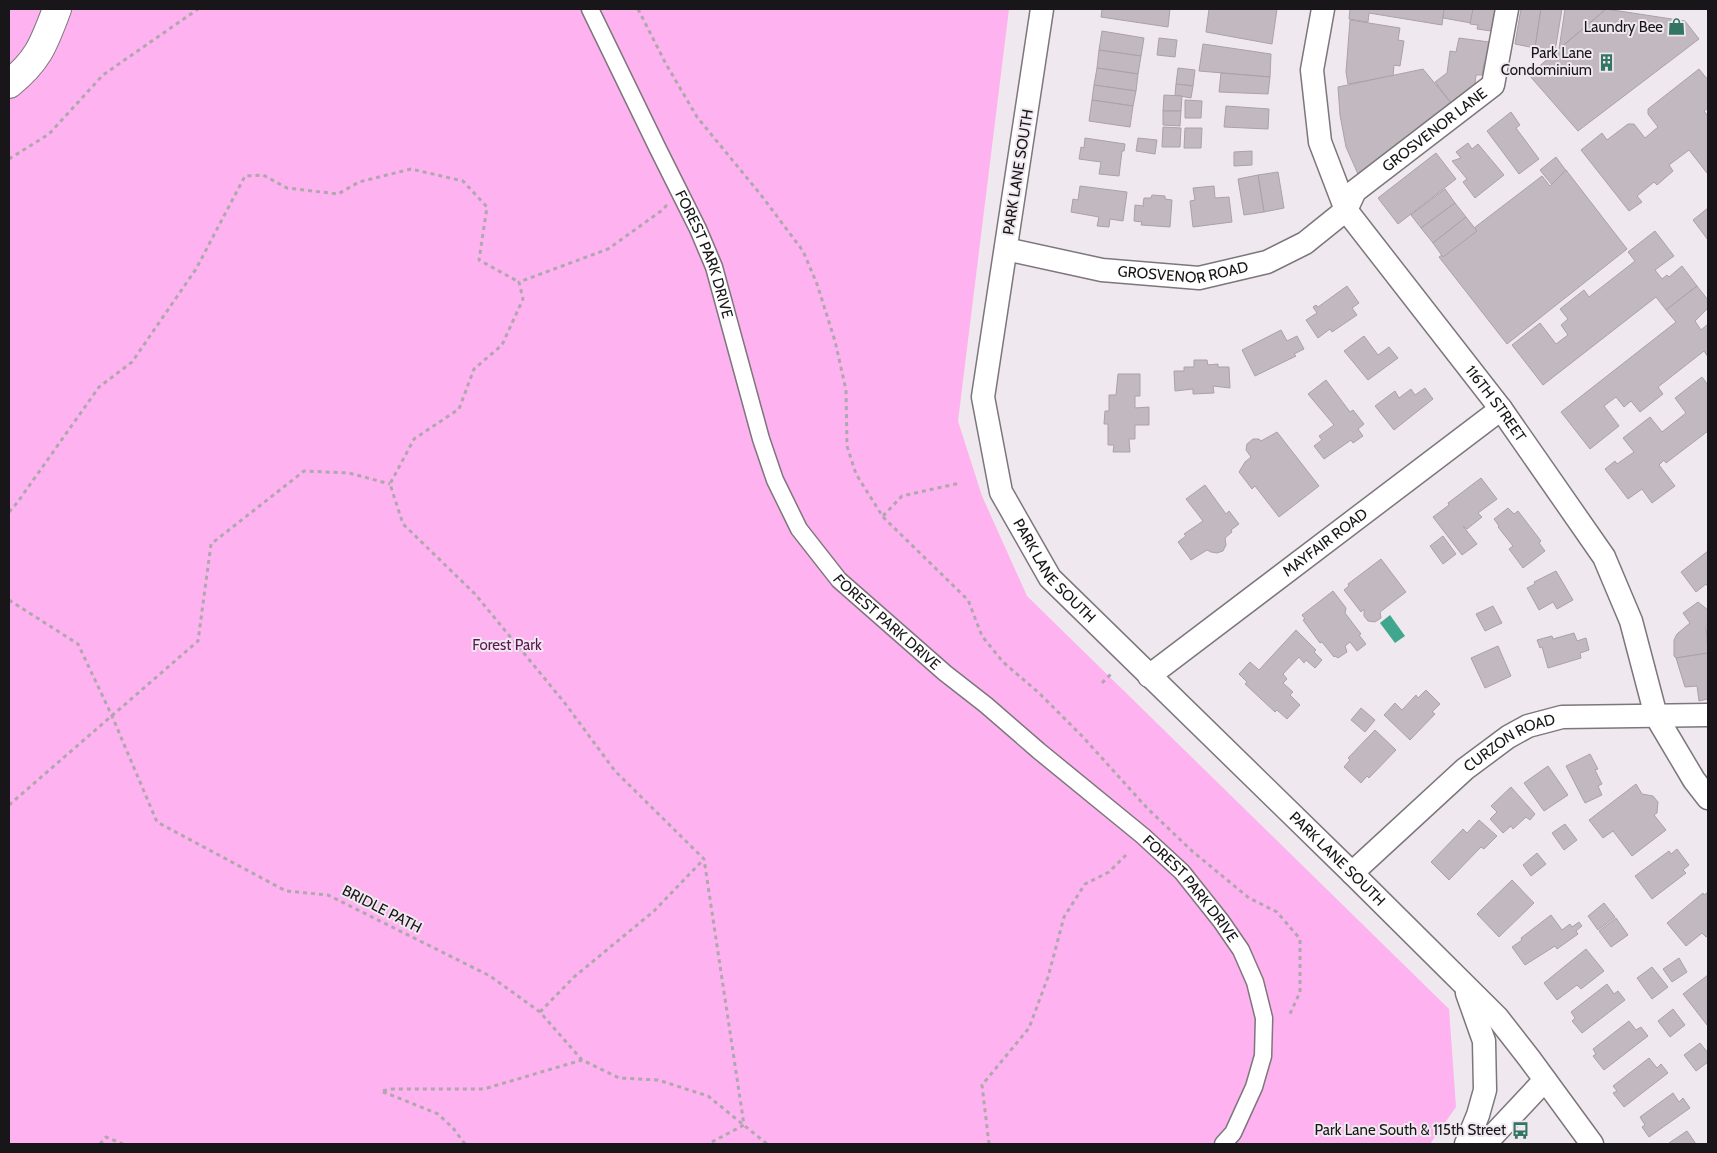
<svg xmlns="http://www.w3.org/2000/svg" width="1717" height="1153" font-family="Cabin,sans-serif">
<rect width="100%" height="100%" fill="#efe8ee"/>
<polygon fill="#feb2ef" points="9,9 1009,9 958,421 982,496 1027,596 1449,1009 1456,1107 1430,1144 9,1144"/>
<polygon fill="#40a78e" points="1390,615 1405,636 1395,643 1380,623"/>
<g fill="#c1b9bf" stroke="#aaa2a8">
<polygon points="1102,9 1170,9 1168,27 1101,17"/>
<polygon points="1209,9 1277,9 1272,44 1206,32"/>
<polygon points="1350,9 1444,9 1442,25 1369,13 1368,22 1349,19"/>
<polygon points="1444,9 1473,9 1471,23 1443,18"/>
<polygon points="1473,9 1495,9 1491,31 1477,29 1478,25 1470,24"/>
<polygon points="1521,9 1541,9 1535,48 1515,44"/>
<polygon points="1541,9 1562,9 1555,51 1535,48"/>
<polygon points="1565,9 1606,9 1559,49"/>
<polygon points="1606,9 1685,21 1699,39 1578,131 1529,75"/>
<polygon points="1350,20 1400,28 1398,40 1404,41 1400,66 1394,65 1393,76 1348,84 1346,72"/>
<polygon points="1102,31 1144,38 1141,56 1099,50"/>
<polygon points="1159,38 1177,40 1175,57 1157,55"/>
<polygon points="1459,38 1489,42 1487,64 1484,63 1482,75 1476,75 1475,84 1451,103 1435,82 1447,73 1450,51 1456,52"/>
<polygon points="1203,44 1271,54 1270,77 1199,71"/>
<polygon points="1099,50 1141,56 1138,74 1097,68"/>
<polygon points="1097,68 1138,74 1136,91 1094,85"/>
<polygon points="1178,68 1195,70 1193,86 1176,84"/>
<polygon points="1423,69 1451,103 1358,174 1346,147 1340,115 1338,87"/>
<polygon points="1699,69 1708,80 1708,108 1704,111 1708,116 1708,172 1707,173 1689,150 1669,165 1673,171 1657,185 1654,182 1637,196 1642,202 1629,211 1581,150 1602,133 1607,140 1628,124 1634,124 1645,138 1658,127 1648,114 1648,109"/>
<polygon points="1221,73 1270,77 1268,94 1219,92"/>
<polygon points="1176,84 1193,86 1191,98 1175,95"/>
<polygon points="1094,85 1136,91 1133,106 1092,100"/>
<polygon points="1164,95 1182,96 1181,111 1163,111"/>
<polygon points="1092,100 1133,106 1130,127 1089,121"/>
<polygon points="1185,100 1202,101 1201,118 1185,118"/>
<polygon points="1226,106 1269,109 1268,129 1224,127"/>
<polygon points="1163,111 1181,111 1180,126 1163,125"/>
<polygon points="1511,112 1520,125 1516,128 1539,159 1519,174 1487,131"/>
<polygon points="1163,127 1181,128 1180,147 1162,147"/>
<polygon points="1185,128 1202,128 1201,148 1184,148"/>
<polygon points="1085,138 1125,144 1124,151 1122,151 1119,176 1099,174 1101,162 1079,159 1081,147 1084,148"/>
<polygon points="1138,138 1157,140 1155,154 1136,151"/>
<polygon points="1468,143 1472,149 1478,144 1504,175 1475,198 1463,182 1467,179 1452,161 1461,158 1456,152"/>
<polygon points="1252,151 1252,165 1234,166 1234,152"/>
<polygon points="1436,153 1456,179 1398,224 1378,198"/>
<polygon points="1556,157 1567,172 1552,185 1540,170"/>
<polygon points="1566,170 1627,249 1507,344 1439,257 1477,231 1474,228 1542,176 1550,186"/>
<polygon points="1278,172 1284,208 1264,212 1258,175"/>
<polygon points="1258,175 1264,212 1244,215 1238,179"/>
<polygon points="1080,186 1127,192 1123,221 1110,219 1109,227 1097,226 1099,217 1071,212 1073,199 1078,200"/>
<polygon points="1214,186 1215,198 1229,197 1232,222 1193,227 1190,201 1195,200 1193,188"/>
<polygon points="1445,189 1455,203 1421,228 1411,215"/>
<polygon points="1152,195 1165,196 1165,199 1172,200 1170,227 1141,225 1142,222 1134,221 1135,205 1144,206 1143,204 1144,198 1151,198"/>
<polygon points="1455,203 1466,217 1433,243 1421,228"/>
<polygon points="1708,208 1708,240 1693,220"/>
<polygon points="1466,217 1477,231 1443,257 1433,243"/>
<polygon points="1655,231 1674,256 1655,270 1662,279 1667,275 1669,277 1682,266 1697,286 1666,310 1656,297 1543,385 1512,345 1540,323 1556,344 1568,335 1561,325 1568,319 1560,309 1584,290 1589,297 1635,261 1628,252"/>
<polygon points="1347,286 1359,303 1352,308 1357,315 1332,332 1330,329 1318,338 1306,320 1317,313 1313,307 1316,305 1318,307"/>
<polygon points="1697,286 1708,300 1708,308 1695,321 1701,330 1708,324 1708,357 1704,351 1658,387 1663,394 1640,412 1631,401 1624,407 1616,397 1604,406 1619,426 1590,449 1561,412 1676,322 1666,310"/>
<polygon points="1281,330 1287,341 1297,336 1304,349 1294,354 1296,356 1255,376 1242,350"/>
<polygon points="1364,336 1378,355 1389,347 1398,358 1368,380 1344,351"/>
<polygon points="1194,360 1207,360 1208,365 1218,364 1218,367 1229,367 1230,388 1213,386 1214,393 1193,394 1193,389 1175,391 1174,371 1184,371 1184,367 1194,367"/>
<polygon points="1118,374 1140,374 1140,396 1135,396 1135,408 1149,407 1149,425 1135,425 1135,439 1129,439 1130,452 1113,452 1114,445 1108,445 1108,424 1104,424 1105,411 1109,411 1109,395 1116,395"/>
<polygon points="1702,377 1708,385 1708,431 1666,463 1664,460 1659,465 1675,486 1652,503 1642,489 1628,499 1605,469 1615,461 1617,464 1634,452 1623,438 1650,417 1662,432 1686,413 1675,398"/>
<polygon points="1326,380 1350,412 1353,410 1364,424 1358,429 1363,436 1353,443 1351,440 1324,459 1314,446 1322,440 1319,436 1334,425 1308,394"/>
<polygon points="1425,388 1433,399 1394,430 1375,406 1395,391 1399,398 1411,389 1415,395"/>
<polygon points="1277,432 1319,486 1279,517 1255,486 1252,489 1239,472 1245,462 1251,457 1246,450 1247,444 1253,439 1259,439 1261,441"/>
<polygon points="1481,478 1497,499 1478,513 1482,517 1467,529 1463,526 1477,544 1462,555 1433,517 1449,505 1448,503"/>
<polygon points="1205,485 1226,514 1229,511 1239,524 1231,530 1232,532 1225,538 1226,545 1223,551 1217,553 1211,552 1207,550 1191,560 1178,542 1186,536 1184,534 1203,521 1186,499"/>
<polygon points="1508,508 1514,514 1518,511 1541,541 1539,543 1545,551 1523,568 1509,549 1513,546 1498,527 1499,526 1494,519"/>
<polygon points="1443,536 1456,554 1443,564 1430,546"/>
<polygon points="1708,551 1708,587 1706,584 1696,592 1681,572"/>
<polygon points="1381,559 1406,592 1380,612 1381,618 1375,622 1368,621 1364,616 1364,609 1361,612 1344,590 1349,586 1348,584"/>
<polygon points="1556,571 1573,600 1557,609 1553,602 1539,610 1527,588 1535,584 1534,582"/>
<polygon points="1333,591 1346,608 1345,613 1361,634 1359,635 1366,644 1357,651 1350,642 1345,646 1347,652 1338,658 1335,656 1334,657 1322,642 1320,643 1303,620 1305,619 1302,615"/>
<polygon points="1698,602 1708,610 1708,624 1706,626 1708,653 1676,658 1674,656 1674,640 1677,634 1690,623 1683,613"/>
<polygon points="1493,606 1502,623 1485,631 1476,614"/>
<polygon points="1296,630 1316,650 1314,652 1322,660 1315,668 1306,660 1304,663 1299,657 1283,674 1287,679 1283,683 1293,692 1290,695 1300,705 1287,719 1277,710 1275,712 1245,684 1247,682 1239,674 1250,662 1259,670"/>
<polygon points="1574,633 1577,641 1586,638 1589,650 1580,653 1581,658 1548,668 1542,647 1540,648 1537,640 1552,636 1553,639"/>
<polygon points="1498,646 1511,676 1485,688 1471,658"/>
<polygon points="1708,653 1708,699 1699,701 1697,686 1685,687 1676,658"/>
<polygon points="1426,690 1440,704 1432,712 1435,714 1410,740 1384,715 1395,703 1402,710 1416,695 1418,698"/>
<polygon points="1361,708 1375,720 1365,732 1351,720"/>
<polygon points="1375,730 1396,750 1369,778 1367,776 1361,783 1344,767 1350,760 1348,758"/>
<polygon points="1590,754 1598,769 1595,770 1602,784 1598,786 1602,795 1585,803 1566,766"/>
<polygon points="1548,766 1568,795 1544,811 1524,783"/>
<polygon points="1636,784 1642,794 1653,796 1658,802 1657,813 1654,815 1666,830 1632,856 1613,831 1603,838 1589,820"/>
<polygon points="1511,787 1535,814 1530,820 1526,817 1513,829 1511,826 1503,833 1490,819 1497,812 1491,806"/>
<polygon points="1479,820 1497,836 1484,849 1481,847 1449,880 1431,862 1463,829 1467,833"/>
<polygon points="1565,824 1577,840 1564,850 1552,833"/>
<polygon points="1677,849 1689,865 1683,870 1686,873 1652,899 1635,876 1669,851 1671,854"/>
<polygon points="1537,853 1546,864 1531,876 1523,865"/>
<polygon points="1512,880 1534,903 1499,937 1477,914"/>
<polygon points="1708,892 1708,936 1706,937 1702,933 1686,946 1667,923 1703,893 1704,895"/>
<polygon points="1604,903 1615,917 1598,930 1588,916"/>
<polygon points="1551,915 1562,930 1570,924 1572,927 1579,922 1582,926 1576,931 1578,934 1557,949 1555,946 1525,965 1512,947 1522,940 1521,938"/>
<polygon points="1616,918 1628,935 1611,947 1599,931"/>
<polygon points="1586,949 1604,971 1581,989 1577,985 1557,1000 1544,983"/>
<polygon points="1679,958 1687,972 1672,982 1663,969"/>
<polygon points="1652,967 1668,987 1652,999 1637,978"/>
<polygon points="1708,975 1708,1025 1707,1025 1683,994"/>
<polygon points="1607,984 1614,994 1618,991 1625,1000 1582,1033 1572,1021 1575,1018 1571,1012"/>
<polygon points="1673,1009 1685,1025 1670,1037 1658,1021"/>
<polygon points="1629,1021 1636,1030 1641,1027 1648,1036 1604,1070 1593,1056 1596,1054 1593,1049"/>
<polygon points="1700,1043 1708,1053 1708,1062 1696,1071 1684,1055"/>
<polygon points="1649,1058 1657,1068 1661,1064 1668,1073 1624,1107 1613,1093 1617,1091 1613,1086"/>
<polygon points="1673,1093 1679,1102 1683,1098 1690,1108 1649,1137 1642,1127 1645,1125 1640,1117"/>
<polygon points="1687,1131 1696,1144 1670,1144 1669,1143"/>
</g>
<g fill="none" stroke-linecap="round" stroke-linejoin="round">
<defs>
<g id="pedestrian">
<path id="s1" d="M 590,9 L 658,149 L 698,229 L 714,267 L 761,439 L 775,480 L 799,529 L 839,580 L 945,673 L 986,705 L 1039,751 L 1143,836 L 1182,872 L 1221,921 L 1241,950 L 1255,982 L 1264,1018 L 1263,1056 L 1254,1087 L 1233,1133 L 1223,1144"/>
</g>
<g id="minor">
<path id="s2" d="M 1042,9 L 983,397 L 1001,492 L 1050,578 L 1352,873 L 1497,1017 L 1529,1058 L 1592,1144"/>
<path id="s3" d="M 1323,9 L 1312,70 L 1320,142 L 1346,210 L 1501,409 L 1604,557 L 1631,621 L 1656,716 L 1694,780 L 1708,798"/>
<path id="s4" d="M 1006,249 L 1102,270 L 1199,278 L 1267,262 L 1305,243 L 1346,210 L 1355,191 L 1493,85 L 1507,9"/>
<path id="s5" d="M 1149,676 L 1501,409"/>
<path id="s6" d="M 1352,873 L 1465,769 L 1508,737 L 1528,726 L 1562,717 L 1708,715"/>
<polyline points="1466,1144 1478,1115 1485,1090 1484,1041 1467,993"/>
<polyline points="1485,1144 1545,1080"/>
</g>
<path id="motorway" d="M 9,84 C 39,60 44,43 57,9"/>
</defs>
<use href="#pedestrian" stroke="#7d767c" stroke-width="19"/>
<use href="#minor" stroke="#7d767c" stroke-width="25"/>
<use href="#motorway" stroke="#7d767c" stroke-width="30"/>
<g stroke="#aea8ad" stroke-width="3" stroke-dasharray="4 4" stroke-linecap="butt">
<polyline points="638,9 666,64 697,117 761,195 803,251 817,284 835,341 846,390 847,446 856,474 883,517 968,600 982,636 1003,662 1039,693 1083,737 1147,808 1192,851 1249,898 1277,912 1300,939 1300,992 1289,1016"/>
<polyline points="9,159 49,134 103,75 198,9"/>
<polyline points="667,205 661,211 608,249 519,282 523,299 502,345 474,369 459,409 414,439 390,484 403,524 475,594 564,702 615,771 704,859 744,1125 708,1144"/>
<polyline points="9,512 17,503 99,387 132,362 196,269 245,176 263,175 287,188 338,194 359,182 411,169 463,181 487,207 479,260 519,282"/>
<polyline points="883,516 902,496 960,483"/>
<polyline points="9,600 78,644 112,716 157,822 286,891 328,895 490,976 540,1012 582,1060 619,1078 658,1080 708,1096 767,1144"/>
<polyline points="1102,683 1112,673"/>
<polyline points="9,805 198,641 211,544 304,471 349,473 390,484"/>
<polyline points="540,1012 574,977 654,911 704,859"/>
<polyline points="100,1144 106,1137 123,1144"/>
<polyline points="465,1144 453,1128 438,1114 381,1091 393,1089 484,1089 582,1060"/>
<polyline points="989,1144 982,1085 1029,1028 1048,977 1064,917 1085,884 1109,872 1126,855"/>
</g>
<use href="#pedestrian" stroke="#fff" stroke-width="16"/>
<use href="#minor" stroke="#fff" stroke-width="22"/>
<use href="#motorway" stroke="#fff" stroke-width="28"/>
</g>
<defs>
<symbol id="shop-bare" viewBox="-9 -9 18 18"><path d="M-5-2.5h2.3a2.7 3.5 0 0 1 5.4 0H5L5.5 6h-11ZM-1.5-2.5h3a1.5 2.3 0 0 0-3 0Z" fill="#337463" stroke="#efe8ee" stroke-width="2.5" paint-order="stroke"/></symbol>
<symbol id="building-bare" viewBox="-9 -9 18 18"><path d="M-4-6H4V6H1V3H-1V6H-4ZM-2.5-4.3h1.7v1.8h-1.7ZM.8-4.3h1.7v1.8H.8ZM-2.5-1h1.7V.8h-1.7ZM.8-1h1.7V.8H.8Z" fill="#337463" stroke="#efe8ee" stroke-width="2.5" paint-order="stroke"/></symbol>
<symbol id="bus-bare" viewBox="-9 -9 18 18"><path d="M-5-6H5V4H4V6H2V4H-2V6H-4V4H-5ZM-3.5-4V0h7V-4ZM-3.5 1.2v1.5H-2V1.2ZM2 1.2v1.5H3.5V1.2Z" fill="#337463" stroke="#efe8ee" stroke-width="2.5" paint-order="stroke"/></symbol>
</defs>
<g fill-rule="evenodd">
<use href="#shop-bare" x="1664" y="14" width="25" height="25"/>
<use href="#building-bare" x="1594" y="50" width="25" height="25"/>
<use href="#bus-bare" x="1508" y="1118" width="25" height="25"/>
</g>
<g text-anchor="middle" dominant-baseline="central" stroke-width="4" stroke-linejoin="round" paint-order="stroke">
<g font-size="15" fill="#181618" stroke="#efe8ee" text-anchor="end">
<text x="1663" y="27">Laundry Bee</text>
<text x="1592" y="53">Park Lane<tspan x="1592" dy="17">Condominium</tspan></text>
<text x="1506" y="1130">Park Lane South &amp; 115th Street</text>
</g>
<g font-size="15" fill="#181618" stroke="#efe8ee">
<text stroke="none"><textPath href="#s4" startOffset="482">GROSVENOR LANE</textPath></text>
<text transform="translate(1018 172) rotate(-81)">PARK LANE SOUTH</text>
<text stroke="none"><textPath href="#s1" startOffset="271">FOREST PARK DRIVE</textPath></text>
<text stroke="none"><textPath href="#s4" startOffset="180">GROSVENOR ROAD</textPath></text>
<text stroke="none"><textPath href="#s3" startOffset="452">116TH STREET</textPath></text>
<text stroke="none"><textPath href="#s5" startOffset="221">MAYFAIR ROAD</textPath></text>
<text stroke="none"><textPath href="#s2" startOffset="585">PARK LANE SOUTH</textPath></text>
<text stroke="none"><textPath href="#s1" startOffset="691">FOREST PARK DRIVE</textPath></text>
<text stroke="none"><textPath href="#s6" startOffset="206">CURZON ROAD</textPath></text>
<text stroke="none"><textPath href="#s2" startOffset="990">PARK LANE SOUTH</textPath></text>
<text stroke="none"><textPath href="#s1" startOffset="1096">FOREST PARK DRIVE</textPath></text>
<text transform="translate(382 909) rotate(27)">BRIDLE PATH</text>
</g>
<g font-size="15" fill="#5d1653" stroke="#efe8ee">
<text x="507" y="645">Forest Park</text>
</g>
</g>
<rect width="1717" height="1153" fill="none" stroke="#181618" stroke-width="20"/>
</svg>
